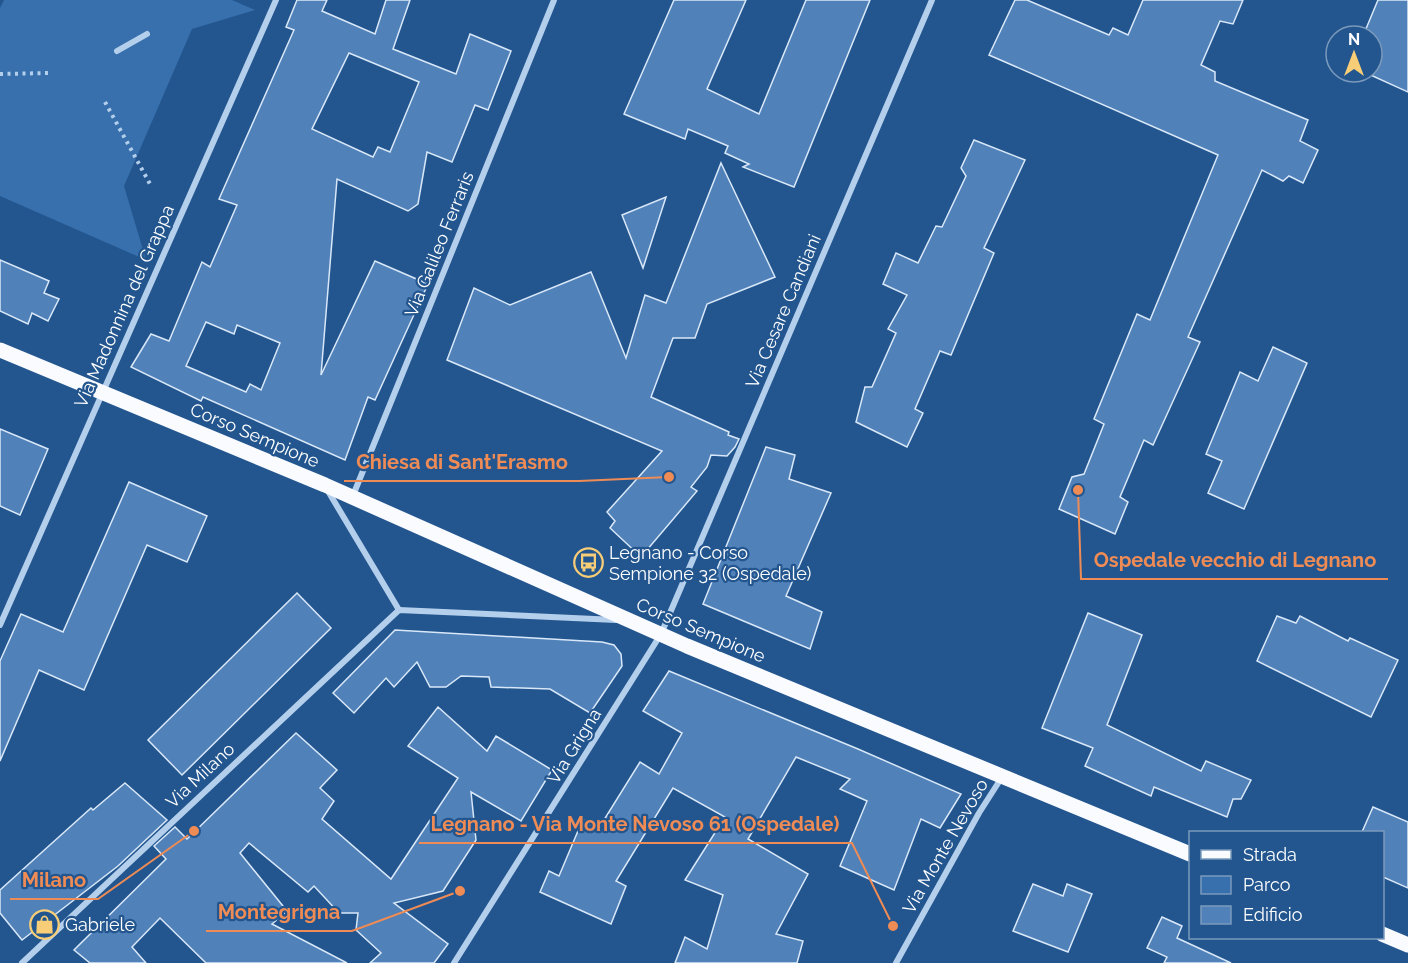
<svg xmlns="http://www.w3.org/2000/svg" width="1408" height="963" font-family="Raleway,sans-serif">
<rect width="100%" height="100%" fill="#23568f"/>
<polygon fill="#3770ac" points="4,0 232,0 255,10 192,29 124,186 146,260 0,196 0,8"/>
<g fill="#5081b8" stroke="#d9e8f9" stroke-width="1.5" fill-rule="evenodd">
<path d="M 297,0 L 327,0 L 322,11 L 375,34 L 386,0 L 410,0 L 393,49 L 456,74 L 470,34 L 511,51 L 488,110 L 475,105 L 452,162 L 427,152 L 418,204 L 408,211 L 337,179 L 321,375 L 375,261 L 428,284 L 375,400 L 368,397 L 345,460 L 203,397 L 201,401 L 131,367 L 151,334 L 169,341 L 202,262 L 210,267 L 237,205 L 219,199 L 294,30 L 286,27 ZM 349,53 L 419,82 L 390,152 L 378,147 L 373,157 L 312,129 ZM 206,322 L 234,334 L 237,325 L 280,343 L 261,390 L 250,384 L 246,392 L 186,366 Z"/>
<polygon points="674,0 746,0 707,89 759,114 806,0 870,0 794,187 743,167 749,164 725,153 728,146 688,129 685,139 624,114"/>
<polygon points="1015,0 1027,0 1109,35 1113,28 1128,35 1143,0 1243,0 1233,24 1220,21 1201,65 1215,72 1215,81 1308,120 1300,141 1318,150 1303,183 1289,176 1283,181 1262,170 1188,337 1200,342 1153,445 1144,440 1120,497 1128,502 1115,534 1059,509 1072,477 1084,474 1104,424 1094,419 1137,314 1150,320 1218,155 989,55"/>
<polygon points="1378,0 1408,0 1408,92 1364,72 1372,72 1372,36 1363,36"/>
<polygon points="974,140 1025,160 984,248 994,253 951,355 940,351 915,409 923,413 907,447 856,422 865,387 872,387 896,333 888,329 907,295 883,284 896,253 918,263 936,226 942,227 966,176 961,168"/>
<polygon points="721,163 775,277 707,304 695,338 673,338 651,397 729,432 728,435 739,439 735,447 727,456 711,455 707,467 691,487 697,491 641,557 610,528 615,521 607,512 662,451 447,360 474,288 510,305 591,272 626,358 645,295 666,303"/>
<polygon points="666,197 643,268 622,215"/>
<polygon points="0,260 49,281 44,293 59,299 48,321 32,313 28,324 0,311"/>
<polygon points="1273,347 1307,363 1244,509 1208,493 1222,461 1206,454 1240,372 1258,381"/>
<polygon points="0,429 48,449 20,515 0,506"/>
<polygon points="766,447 795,455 789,479 831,493 786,596 822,612 810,649 703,604"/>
<polygon points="129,482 207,516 187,562 147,545 84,690 39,670 0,761 0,661 21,614 63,632"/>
<polygon points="297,593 331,628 182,775 148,740"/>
<polygon points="1088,613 1142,635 1107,725 1201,771 1206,761 1251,780 1241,799 1233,799 1227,817 1154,787 1151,796 1085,766 1093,748 1042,728"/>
<polygon points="1277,616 1296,623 1300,616 1348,641 1350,638 1398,660 1371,717 1257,661"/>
<polygon points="395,630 602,642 614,645 621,654 622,666 590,713 550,689 491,687 489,677 461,676 446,687 430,687 417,662 394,687 386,678 354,713 333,693"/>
<polygon points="669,671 858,749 961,794 940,828 921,819 894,890 840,866 867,801 840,789 850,779 796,757 748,839 808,874 776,934 803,941 797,963 675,963 685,937 707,949 723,895 685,880 725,817 673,788 616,881 626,886 611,924 540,892 549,871 559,876 583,819 599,828 640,762 659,774 682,733 643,711"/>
<polygon points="438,707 487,751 496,736 552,770 521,821 471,792 476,840 443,891 394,903 448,944 434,963 370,963 381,953 356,930 358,913 339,913 314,886 308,892 249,843 240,853 287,911 272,924 347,963 206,963 160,918 132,947 146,963 90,963 74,950 166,859 154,846 175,827 187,839 296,733 337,770 320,788 334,801 322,819 391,879 458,778 408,746"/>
<polygon points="125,783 167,820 118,866 22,940 0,913 0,890 91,808 93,810"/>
<polygon points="1373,807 1408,822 1408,888 1383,877 1383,832 1362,832"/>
<polygon points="1033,884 1063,896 1067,884 1092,894 1068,952 1013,931"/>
<polygon points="1162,917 1182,926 1177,938 1231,963 1164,963 1167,957 1147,948"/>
</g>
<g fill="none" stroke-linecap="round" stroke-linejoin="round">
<g stroke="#b4cfec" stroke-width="4" stroke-dasharray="3 4.5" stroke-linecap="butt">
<polyline points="0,74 50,73"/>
<polyline points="105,102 150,184"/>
</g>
<g stroke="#b4cfec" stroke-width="6">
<polyline points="117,51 147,34"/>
<polyline points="328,491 399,610"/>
<polyline points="352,498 554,0"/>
<polyline points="0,625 276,0"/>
<polyline points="22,963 399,610 616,620"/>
<polyline points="454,963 661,634 932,0"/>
<polyline points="896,963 979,813 1002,777"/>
</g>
<g stroke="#f9fbff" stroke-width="15">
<polyline points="0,350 325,485 687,646 1190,854"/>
<polyline points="1382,934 1408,945"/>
</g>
</g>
<defs>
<symbol id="bus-ring" viewBox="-11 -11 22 22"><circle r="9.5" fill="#23568f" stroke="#f7cd77" stroke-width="1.5"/><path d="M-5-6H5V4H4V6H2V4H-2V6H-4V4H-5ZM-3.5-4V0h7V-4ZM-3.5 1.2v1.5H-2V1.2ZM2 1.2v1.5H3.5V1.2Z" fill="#f7cd77"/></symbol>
<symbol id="shop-ring" viewBox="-11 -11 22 22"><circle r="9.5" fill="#23568f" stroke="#f7cd77" stroke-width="1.5"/><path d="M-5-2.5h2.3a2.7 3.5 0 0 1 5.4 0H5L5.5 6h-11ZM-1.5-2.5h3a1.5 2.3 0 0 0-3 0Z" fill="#f7cd77"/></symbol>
</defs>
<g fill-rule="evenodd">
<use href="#bus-ring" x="572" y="546" width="33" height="33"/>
<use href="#shop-ring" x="28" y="908" width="33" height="33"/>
</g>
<g text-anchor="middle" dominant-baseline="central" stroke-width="4.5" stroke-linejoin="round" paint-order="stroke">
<g font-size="18" fill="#fff" stroke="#23568f">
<text transform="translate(439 244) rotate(-68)">Via Galileo Ferraris</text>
<text transform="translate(124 306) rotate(-66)">Via Madonnina del Grappa</text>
<text transform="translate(783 311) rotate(-67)">Via Cesare Candiani</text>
<text transform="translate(255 435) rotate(23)">Corso Sempione</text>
<text transform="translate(701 630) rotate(23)">Corso Sempione</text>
<text transform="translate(574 746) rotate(-58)">Via Grigna</text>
<text transform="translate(200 775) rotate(-43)">Via Milano</text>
<text transform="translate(945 846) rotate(-60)">Via Monte Nevoso</text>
</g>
<g font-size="18" fill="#fff" stroke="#23568f" text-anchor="start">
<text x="609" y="552">Legnano - Corso<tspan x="609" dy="21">Sempione 32 (Ospedale)</tspan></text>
<text x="65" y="924">Gabriele</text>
</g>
</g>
<path fill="none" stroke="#ef8b55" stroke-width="2" d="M669 477L579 481H344M1078 490L1081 579H1388M893 926L852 843H419M194 831L98 899H10M460 891L352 931H206"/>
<g fill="#ef8b55" stroke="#23568f" stroke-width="2">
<circle cx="669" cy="477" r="6"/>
<circle cx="1078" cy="490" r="6"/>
<circle cx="893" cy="926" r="6"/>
<circle cx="194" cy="831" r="6"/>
<circle cx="460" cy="891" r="6"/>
</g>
<g font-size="20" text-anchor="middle" font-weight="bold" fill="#ef8b55" stroke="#23568f" stroke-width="4.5" stroke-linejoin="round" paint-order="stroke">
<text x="462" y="469">Chiesa di Sant'Erasmo</text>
<text x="1235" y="567">Ospedale vecchio di Legnano</text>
<text x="635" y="831">Legnano - Via Monte Nevoso 61 (Ospedale)</text>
<text x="54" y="887">Milano</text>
<text x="279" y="919">Montegrigna</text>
</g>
<rect x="1189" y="831" width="195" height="108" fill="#23568f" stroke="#7b9abc" stroke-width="1.5"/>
<rect x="1201" y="850" width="30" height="9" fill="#f9fbff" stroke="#7b9abc" stroke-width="1.5"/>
<text x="1243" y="861" font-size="18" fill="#ffffff">Strada</text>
<rect x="1201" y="876" width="30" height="18" fill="#3770ac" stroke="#7b9abc" stroke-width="1.5"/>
<text x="1243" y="891" font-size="18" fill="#ffffff">Parco</text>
<rect x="1201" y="906" width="30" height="18" fill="#5081b8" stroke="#7b9abc" stroke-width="1.5"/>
<text x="1243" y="921" font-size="18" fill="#ffffff">Edificio</text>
<g transform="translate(1354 54)"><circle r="28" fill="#23568f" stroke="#7b9abc" stroke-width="1.5"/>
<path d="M0-4.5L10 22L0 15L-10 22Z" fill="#f7cd77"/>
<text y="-9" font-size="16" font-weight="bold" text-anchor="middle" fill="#ffffff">N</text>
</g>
</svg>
